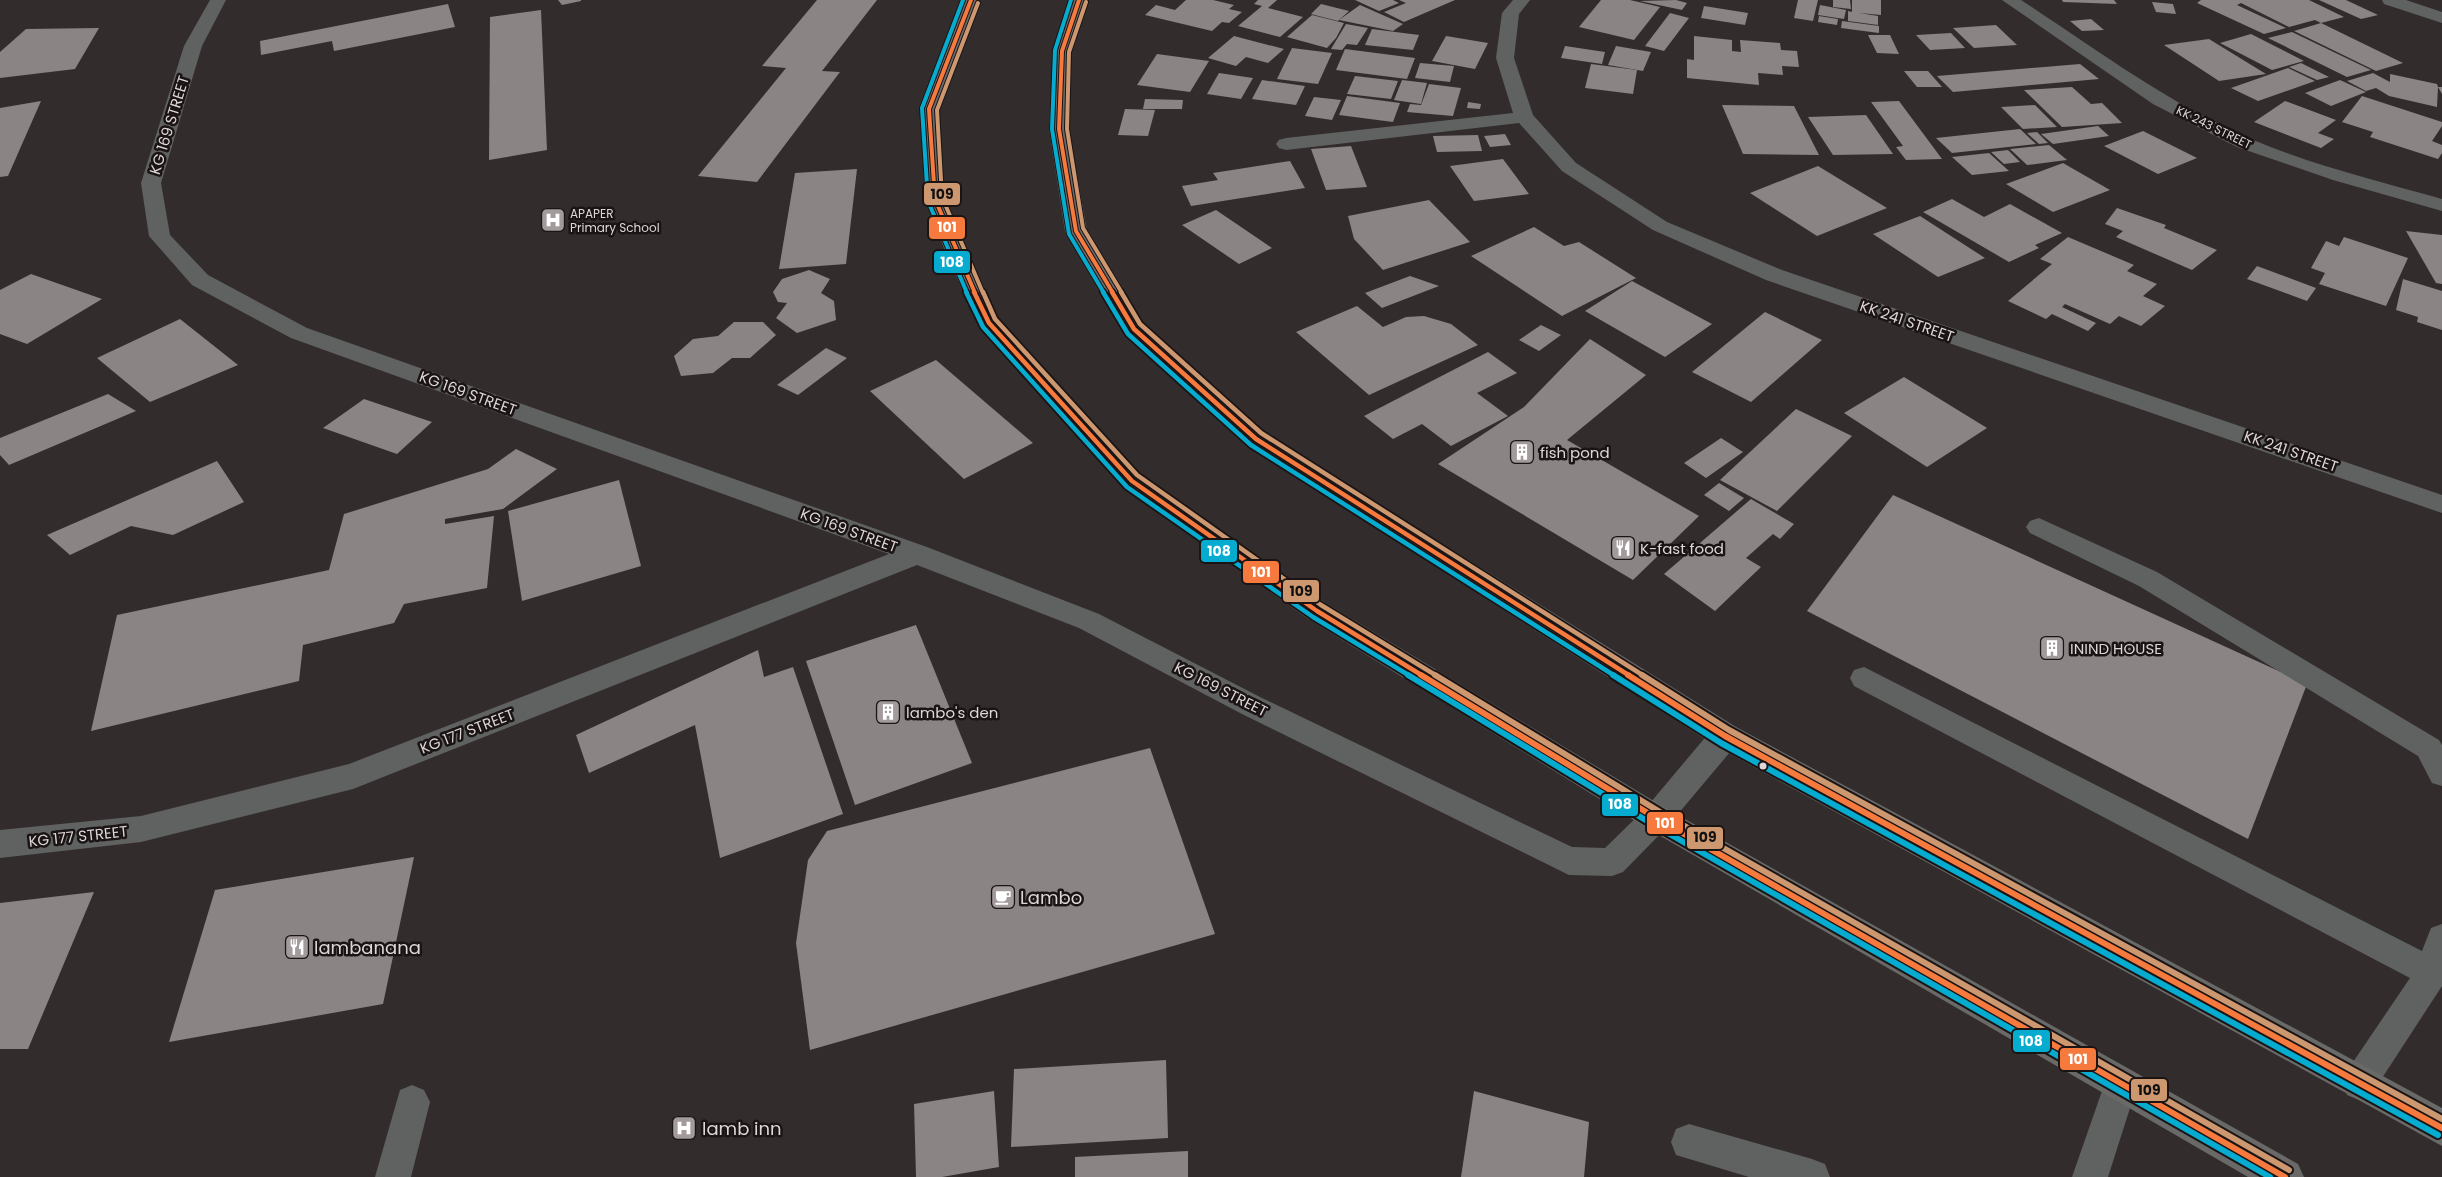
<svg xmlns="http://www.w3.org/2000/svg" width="2442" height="1177" font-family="Poppins,sans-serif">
<rect width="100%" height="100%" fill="#332c2d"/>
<g fill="#8a8484">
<polygon points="558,0 581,0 581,1 562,5"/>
<polygon points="817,0 877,0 822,71 840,72 757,182 698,176 786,68 762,66"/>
<polygon points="1186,0 1213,0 1234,5 1229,9 1242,12 1229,23 1222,22 1212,31 1145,15 1156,5 1175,10"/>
<polygon points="1258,0 1277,0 1268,8 1303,17 1280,37 1238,26 1262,6 1254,4"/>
<polygon points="1355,0 1393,0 1399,3 1379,11"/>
<polygon points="1399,0 1455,0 1404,22 1384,12 1406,3"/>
<polygon points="1601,0 1630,0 1660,7 1634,40 1579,27"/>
<polygon points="1676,0 1687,3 1682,10 1640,1"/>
<polygon points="1798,0 1818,0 1813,21 1794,18"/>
<polygon points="1833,0 1850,0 1851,9 1833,7"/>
<polygon points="1852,0 1881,0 1881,15 1859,13 1878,16 1878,25 1848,21 1848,11 1852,12"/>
<polygon points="2062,0 2114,0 2117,4 2063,2"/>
<polygon points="2201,0 2309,0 2344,17 2321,23 2315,20 2289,27 2241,3 2237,5 2286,28 2264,34 2197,3"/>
<polygon points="2319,0 2346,0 2378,15 2361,19"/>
<polygon points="2152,2 2173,4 2176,14 2156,12"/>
<polygon points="448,4 455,27 334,51 332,41 261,55 260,41"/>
<polygon points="1321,4 1349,11 1338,21 1311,14"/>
<polygon points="1360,5 1403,24 1393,31 1339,20"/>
<polygon points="1820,5 1846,10 1844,19 1818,15"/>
<polygon points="1704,6 1748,13 1745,25 1701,18"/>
<polygon points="541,10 547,150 489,160 490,17"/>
<polygon points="1670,13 1689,18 1664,51 1645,46"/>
<polygon points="1312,15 1344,23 1336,38 1327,48 1287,37"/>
<polygon points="1819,16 1838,19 1837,25 1818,22"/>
<polygon points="2091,19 2104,30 2082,31 2070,21"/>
<polygon points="1842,21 1879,26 1879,33 1841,28"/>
<polygon points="2321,23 2403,63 2376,71 2294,31"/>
<polygon points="1346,24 1368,28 1357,45 1347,44 1342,50 1331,49"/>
<polygon points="1996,25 2017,45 1974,48 1953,28"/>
<polygon points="99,28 75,69 0,78 0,52 26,29"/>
<polygon points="1372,29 1419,35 1413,50 1365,45"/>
<polygon points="2292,32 2371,70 2347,77 2268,38"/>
<polygon points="1951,33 1965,48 1930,50 1916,35"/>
<polygon points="2251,34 2304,61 2272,70 2220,43"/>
<polygon points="1868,35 1890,35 1899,54 1877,53"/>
<polygon points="1234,36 1284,49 1268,63 1246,57 1236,66 1208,58"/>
<polygon points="1446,36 1488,43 1475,69 1432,61"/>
<polygon points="1694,36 1732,40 1732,51 1741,52 1740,40 1780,43 1781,50 1797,51 1799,67 1782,66 1783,75 1758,73 1759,85 1687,78 1687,59 1694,60"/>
<polygon points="2209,39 2266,74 2219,81 2164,45"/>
<polygon points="1565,46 1605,52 1602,64 1561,58"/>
<polygon points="1616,46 1651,52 1643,71 1608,65"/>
<polygon points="1292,48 1332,53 1318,84 1277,79"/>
<polygon points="1345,49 1415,58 1407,79 1336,70"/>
<polygon points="1157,54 1209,61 1190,92 1137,85"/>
<polygon points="1420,63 1454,66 1450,82 1415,78"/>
<polygon points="2301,63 2329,77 2317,80 2289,67"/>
<polygon points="1591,64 1637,70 1633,94 1585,88"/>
<polygon points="2080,64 2099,79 1953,92 1937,76"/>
<polygon points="2288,68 2315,81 2258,101 2231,88"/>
<polygon points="1904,71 1928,71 1942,87 1917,87"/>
<polygon points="1219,73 1253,78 1241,99 1207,94"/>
<polygon points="2373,73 2390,82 2390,74 2437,84 2438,87 2442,87 2442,94 2438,87 2437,107 2389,96 2376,88 2366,91 2347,81"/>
<polygon points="1355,76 1398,81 1391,99 1347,94"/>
<polygon points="1262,80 1305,86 1296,105 1252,99"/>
<polygon points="1402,80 1427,83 1421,104 1394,100"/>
<polygon points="2340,80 2366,92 2331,106 2305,93"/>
<polygon points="1429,84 1461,88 1453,116 1407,112 1410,104 1421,105"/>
<polygon points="2072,87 2091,104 2102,103 2122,123 2062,127 2024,90"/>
<polygon points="1347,96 1400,103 1393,122 1339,115"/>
<polygon points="2362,96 2442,122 2442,126 2432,141 2442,145 2442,153 2438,159 2370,137 2373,132 2342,122"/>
<polygon points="1314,97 1341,100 1332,120 1305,116"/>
<polygon points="1145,99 1183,100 1182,109 1143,109"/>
<polygon points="41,101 8,176 0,177 0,108"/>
<polygon points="1899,101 1942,159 1906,160 1896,147 1903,146 1871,102"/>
<polygon points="2285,101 2336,120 2318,133 2334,139 2321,148 2254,122"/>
<polygon points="1468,102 1481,104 1480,109 1467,108"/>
<polygon points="1722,105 1794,106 1819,155 1743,154"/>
<polygon points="2035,105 2057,127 2023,129 2001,107"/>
<polygon points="1125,109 1155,110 1148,136 1118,135"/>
<polygon points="1866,115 1893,154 1833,155 1808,117"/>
<polygon points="2098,126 2109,136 2053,144 2041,134"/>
<polygon points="2020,129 2036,144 1952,153 1936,138"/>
<polygon points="2143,131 2197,158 2158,174 2104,146"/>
<polygon points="2037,132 2048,143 2039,144 2027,133"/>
<polygon points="1505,134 1511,145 1490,147 1484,136"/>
<polygon points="1478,135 1482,151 1437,152 1433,136"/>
<polygon points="2049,145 2067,160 2027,165 2010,149"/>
<polygon points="1351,146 1367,187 1326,190 1311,149"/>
<polygon points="2008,150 2020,162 2004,164 1991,152"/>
<polygon points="1989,153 2009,171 1972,175 1952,157"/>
<polygon points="1503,159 1529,194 1474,201 1450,166"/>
<polygon points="1290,161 1305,188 1191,206 1182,186 1218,180 1213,173"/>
<polygon points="2063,163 2110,190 2053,212 2006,184"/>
<polygon points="1818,166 1887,208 1817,236 1750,193"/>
<polygon points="857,169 846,264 779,269 795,173"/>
<polygon points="1952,199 1984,217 2010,204 2062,233 2035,245 2039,248 2009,262 1923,212"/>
<polygon points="1429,200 1470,242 1383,270 1354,239 1348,216"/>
<polygon points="2117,208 2166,225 2164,228 2217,250 2192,270 2116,237 2123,231 2105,224"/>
<polygon points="1216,210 1272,248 1239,264 1182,225"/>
<polygon points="1920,216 1985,258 1938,277 1873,234"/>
<polygon points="1534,227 1564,246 1579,242 1636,278 1562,316 1471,256"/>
<polygon points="2406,231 2442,235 2442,284 2436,283"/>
<polygon points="2068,237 2134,265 2127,271 2157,284 2143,296 2165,306 2141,326 2119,316 2110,324 2065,304 2062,307 2096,323 2088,331 2052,314 2046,319 2008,301 2052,264 2040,259"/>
<polygon points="2344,237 2408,258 2386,306 2319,284 2325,273 2311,268 2326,241 2339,246"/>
<polygon points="2257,266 2316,288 2307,301 2247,279"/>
<polygon points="809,270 830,279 821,293 834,301 836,320 797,333 776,318 787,303 778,302 773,292 782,279"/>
<polygon points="31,274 102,299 27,344 0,334 0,290"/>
<polygon points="1410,276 1439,286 1382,308 1365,293"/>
<polygon points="2403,279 2442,291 2442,330 2417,322 2418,317 2396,310"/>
<polygon points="1632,281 1712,324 1665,357 1585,311"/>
<polygon points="1357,306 1383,327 1406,317 1424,316 1451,324 1478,345 1369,395 1296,332"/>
<polygon points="1765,312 1822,340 1751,402 1692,372"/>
<polygon points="180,319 238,365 150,402 97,358"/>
<polygon points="734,322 763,322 776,335 750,358 732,358 713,373 681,376 674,356 693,339 718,336"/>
<polygon points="1541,325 1561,335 1539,351 1519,340"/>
<polygon points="1590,339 1646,375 1567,440 1699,516 1633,580 1438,464 1524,407"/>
<polygon points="826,348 847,358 798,395 777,385"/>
<polygon points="1488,352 1517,373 1477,393 1508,416 1451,446 1422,424 1393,439 1364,416"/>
<polygon points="936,360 1033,443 964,479 870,391"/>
<polygon points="1904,377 1987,428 1927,467 1844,413"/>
<polygon points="108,394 136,411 9,465 0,455 0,438"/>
<polygon points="364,399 432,422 397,454 323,428"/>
<polygon points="1796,409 1852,436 1777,511 1720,480"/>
<polygon points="1721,438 1743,452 1706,478 1684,463"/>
<polygon points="516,449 557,469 503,509 445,519 445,524 494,516 487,588 404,604 394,623 303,645 299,681 91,731 117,615 329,570 344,514 488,469"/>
<polygon points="217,461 244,502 173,535 131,526 70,555 47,535"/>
<polygon points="619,480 641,566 522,601 508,511"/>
<polygon points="1719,483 1744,498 1729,511 1704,495"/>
<polygon points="1893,495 2307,684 2248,839 1807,611"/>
<polygon points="1751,499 1794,524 1780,539 1773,534 1746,558 1761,567 1715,611 1664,574"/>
<polygon points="916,625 972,763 855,805 806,661"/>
<polygon points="758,650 764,677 793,667 843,814 720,858 695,725 589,773 576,735"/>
<polygon points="1150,748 1215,934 810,1050 796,943 808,860 827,831"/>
<polygon points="414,857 383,1004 169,1042 215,890"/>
<polygon points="94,892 28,1049 0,1049 0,903"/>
<polygon points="1166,1060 1168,1138 1011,1147 1014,1069"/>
<polygon points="994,1091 999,1167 942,1177 916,1177 914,1104"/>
<polygon points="1474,1091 1589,1122 1584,1177 1461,1177"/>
<polygon points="1188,1151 1188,1177 1075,1177 1075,1157"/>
</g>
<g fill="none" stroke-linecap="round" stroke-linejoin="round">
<g fill="#606261" fill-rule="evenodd">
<polygon points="2039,518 2157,572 2439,740 2442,745 2442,786 2432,783 2418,756 2139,586 2030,533 2026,527 2030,521"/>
<polygon points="1864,667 2422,951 2431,928 2442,924 2442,986 2371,1095 2359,1100 2347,1095 2342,1083 2347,1071 2410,978 1854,686 1850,678 1854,670"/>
<polygon points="2121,1066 2133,1071 2138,1083 2108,1177 2072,1177 2109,1071"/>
<polygon points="412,1085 424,1090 430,1102 411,1177 375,1177 400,1090"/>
<polygon points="1689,1124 1812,1159 1825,1164 1830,1177 1749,1177 1676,1155 1671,1142 1676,1129"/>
</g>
<g fill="#606261" fill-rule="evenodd">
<polygon points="210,0 226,0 202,46 161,183 170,235 208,275 307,328 927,547 1099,614 1262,698 1572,847 1605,848 1645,809 1714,727 1725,724 1736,727 1740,736 1736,745 1667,827 1623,872 1612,876 1569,875 1242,714 1079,628 917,565 353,789 141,842 0,858 0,830 141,816 349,764 889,554 291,338 192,285 149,236 141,183 184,46"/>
<polygon points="1513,0 1530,0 1519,14 1514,58 1533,115 1576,163 1667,222 1782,270 2442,495 2442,513 1766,280 1653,230 1562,171 1519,123 1286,150 1279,148 1276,144 1279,140 1286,138 1513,113 1496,58 1502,13"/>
<path d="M 2002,0 L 2021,0 C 2096,49 2169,104 2251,139 C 2312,165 2378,181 2442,199 L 2442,211 L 2333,180 L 2237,147 L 2153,104 Z"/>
<polygon points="2382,0 2406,0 2442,12 2442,23 2384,4"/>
</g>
<g fill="#696a68" fill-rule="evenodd">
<polygon points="963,0 979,0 938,109 945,199 971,261 999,320 1141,475 1327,604 1667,809 2298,1164 2304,1177 2248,1177 1645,827 1307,618 1123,487 981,328 949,261 925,199 920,109"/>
<polygon points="1071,0 1087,0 1071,51 1069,129 1087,231 1143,325 1265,433 1736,727 2442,1108 2442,1146 1714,745 1247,445 1126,334 1065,231 1049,129 1053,51"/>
</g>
<defs>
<g id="bus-1-far2">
<polyline points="971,0 929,109 935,199 975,293"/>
<polyline points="1079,0 1062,51 1059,129 1076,231 1113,293"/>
</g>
<g id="bus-1-far1">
<polyline points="974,292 989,323 1132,481 1317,611 1423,676"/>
<polyline points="1112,292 1134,329 1256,439 1630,676"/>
</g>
<g id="bus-1">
<polyline points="1421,675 1656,818 2285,1177"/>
<polyline points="1628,675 1725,736 2442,1128"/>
</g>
<g id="bus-2-far2">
<polyline points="963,0 922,108 928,201 967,293"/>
<polyline points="1071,0 1055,50 1052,129 1069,234 1104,293"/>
</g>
<g id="bus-2-far1">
<polyline points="966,292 983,327 1127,487 1313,617 1410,676"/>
<polyline points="1103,292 1128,334 1251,445 1615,676"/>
</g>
<g id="bus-2">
<polyline points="1408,675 1652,824 2270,1177"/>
<polyline points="1613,675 1721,743 2438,1135"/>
</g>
<g id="bus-3-far2">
<polyline points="1086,2 1069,52 1067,129 1083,228 1122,293"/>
<polyline points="978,3 937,110 942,197 983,293"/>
</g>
<g id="bus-3-far1">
<polyline points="983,292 995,319 1137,475 1321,605 1437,676"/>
<polyline points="1121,292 1140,324 1261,433 1644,676"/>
</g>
<g id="bus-3">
<polyline points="1435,675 1660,812 2289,1170"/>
<polyline points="1642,675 1729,730 2442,1119"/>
</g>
</defs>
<use href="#bus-1-far2" stroke="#1a1415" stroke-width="6"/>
<use href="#bus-1-far1" stroke="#1a1415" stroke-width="8"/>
<use href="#bus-1" stroke="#1a1415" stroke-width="10"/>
<use href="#bus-2-far2" stroke="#1a1415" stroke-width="6"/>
<use href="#bus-2-far1" stroke="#1a1415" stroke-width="8"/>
<use href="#bus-2" stroke="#1a1415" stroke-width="10"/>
<use href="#bus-3-far2" stroke="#1a1415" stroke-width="6"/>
<use href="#bus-3-far1" stroke="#1a1415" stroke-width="8"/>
<use href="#bus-3" stroke="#1a1415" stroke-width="10"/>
<use href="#bus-1-far2" stroke="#f6793e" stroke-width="4"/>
<use href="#bus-1-far1" stroke="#f6793e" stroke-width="4.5"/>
<use href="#bus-1" stroke="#f6793e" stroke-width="6"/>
<use href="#bus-2-far2" stroke="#06acd0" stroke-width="4"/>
<use href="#bus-2-far1" stroke="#06acd0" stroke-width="4.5"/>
<use href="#bus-2" stroke="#06acd0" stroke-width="6"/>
<use href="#bus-3-far2" stroke="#cd976f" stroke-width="4"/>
<use href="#bus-3-far1" stroke="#cd976f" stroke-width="4.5"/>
<use href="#bus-3" stroke="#cd976f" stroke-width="6"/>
</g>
<defs>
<symbol id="hospital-square" viewBox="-11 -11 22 22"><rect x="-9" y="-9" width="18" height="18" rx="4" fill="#a39a9c" stroke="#1a1415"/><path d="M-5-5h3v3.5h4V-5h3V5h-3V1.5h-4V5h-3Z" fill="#fff"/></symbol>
<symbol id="building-square" viewBox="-11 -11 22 22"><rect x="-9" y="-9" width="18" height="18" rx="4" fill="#a39a9c" stroke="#1a1415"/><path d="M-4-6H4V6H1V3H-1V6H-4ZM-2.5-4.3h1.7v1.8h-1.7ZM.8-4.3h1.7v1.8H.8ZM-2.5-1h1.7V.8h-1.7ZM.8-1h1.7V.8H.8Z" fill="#fff"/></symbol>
<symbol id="restaurant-square" viewBox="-11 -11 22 22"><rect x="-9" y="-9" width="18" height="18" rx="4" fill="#a39a9c" stroke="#1a1415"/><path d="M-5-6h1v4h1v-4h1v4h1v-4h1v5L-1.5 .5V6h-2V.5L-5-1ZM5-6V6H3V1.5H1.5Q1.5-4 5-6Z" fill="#fff"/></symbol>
<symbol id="cafe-square" viewBox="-11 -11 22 22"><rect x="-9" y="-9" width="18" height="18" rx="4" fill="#a39a9c" stroke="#1a1415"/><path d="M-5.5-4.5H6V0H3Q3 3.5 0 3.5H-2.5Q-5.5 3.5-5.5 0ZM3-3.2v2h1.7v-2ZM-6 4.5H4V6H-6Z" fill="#fff"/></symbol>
</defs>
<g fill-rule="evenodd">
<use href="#hospital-square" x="539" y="206" width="28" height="28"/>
<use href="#building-square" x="1508" y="438" width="28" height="28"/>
<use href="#restaurant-square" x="1609" y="534" width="28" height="28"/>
<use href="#building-square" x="2038" y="634" width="28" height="28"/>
<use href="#building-square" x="874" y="698" width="28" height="28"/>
<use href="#cafe-square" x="989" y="883" width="28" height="28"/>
<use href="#restaurant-square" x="283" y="933" width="28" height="28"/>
<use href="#hospital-square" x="670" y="1114" width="28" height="28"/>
</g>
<circle fill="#dfd6d7" stroke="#1a1415" stroke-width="2" cx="1763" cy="766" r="4.5"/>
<g text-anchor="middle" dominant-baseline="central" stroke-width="5" stroke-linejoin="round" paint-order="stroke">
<g font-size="12" fill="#dfd6d7" stroke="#1a1415">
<text transform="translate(2214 127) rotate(26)">KK 243 STREET</text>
</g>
<g font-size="12" fill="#dfd6d7" stroke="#1a1415" text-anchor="start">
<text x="570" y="213">APAPER<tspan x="570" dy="14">Primary School</tspan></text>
</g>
<g font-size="15" fill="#dfd6d7" stroke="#1a1415">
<text transform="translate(169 125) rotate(-73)">KG 169 STREET</text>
<text transform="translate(1907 321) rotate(19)">KK 241 STREET</text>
<text transform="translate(468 393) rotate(20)">KG 169 STREET</text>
<text transform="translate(2291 451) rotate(19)">KK 241 STREET</text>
<text transform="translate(849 530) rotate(20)">KG 169 STREET</text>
<text transform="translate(1221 689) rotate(27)">KG 169 STREET</text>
<text transform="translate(467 731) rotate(-21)">KG 177 STREET</text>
<text transform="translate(78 836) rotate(-6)">KG 177 STREET</text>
</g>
<g font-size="15" fill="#dfd6d7" stroke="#1a1415" text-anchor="start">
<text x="1540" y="452">fish pond</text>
<text x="1640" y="548">K-fast food</text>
<text x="2070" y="648">ININD HOUSE</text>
<text x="906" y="712">lambo's den</text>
</g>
<g font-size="18" fill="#dfd6d7" stroke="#1a1415" text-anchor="start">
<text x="1020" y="897">Lambo</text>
<text x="314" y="947">lambanana</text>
<text x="702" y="1128">lamb inn</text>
</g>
</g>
<g stroke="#1a1415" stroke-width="2">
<rect x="923" y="182" width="38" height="24" rx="5" fill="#cd976f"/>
<rect x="928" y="216" width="38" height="24" rx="5" fill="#f6793e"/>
<rect x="933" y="250" width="38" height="24" rx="5" fill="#06acd0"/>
<rect x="1200" y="539" width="38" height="24" rx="5" fill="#06acd0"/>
<rect x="1242" y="560" width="38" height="24" rx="5" fill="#f6793e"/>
<rect x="1282" y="579" width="38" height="24" rx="5" fill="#cd976f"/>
<rect x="1601" y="793" width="38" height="24" rx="5" fill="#06acd0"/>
<rect x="1646" y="811" width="38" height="24" rx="5" fill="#f6793e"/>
<rect x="1686" y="826" width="38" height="24" rx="5" fill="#cd976f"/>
<rect x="2012" y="1029" width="39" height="24" rx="5" fill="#06acd0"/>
<rect x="2059" y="1047" width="38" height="24" rx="5" fill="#f6793e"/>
<rect x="2130" y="1078" width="38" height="24" rx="5" fill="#cd976f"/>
</g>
<g font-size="14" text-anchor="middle" font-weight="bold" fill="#fff">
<text x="947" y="232">101</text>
<text x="952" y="267">108</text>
<text x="1219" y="556">108</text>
<text x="1261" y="577">101</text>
<text x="1620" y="809">108</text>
<text x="1665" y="828">101</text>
<text x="2031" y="1046">108</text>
<text x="2078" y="1064">101</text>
</g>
<g font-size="14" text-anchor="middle" font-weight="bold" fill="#111">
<text x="942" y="199">109</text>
<text x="1301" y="596">109</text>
<text x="1705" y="842">109</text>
<text x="2149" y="1095">109</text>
</g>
</svg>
